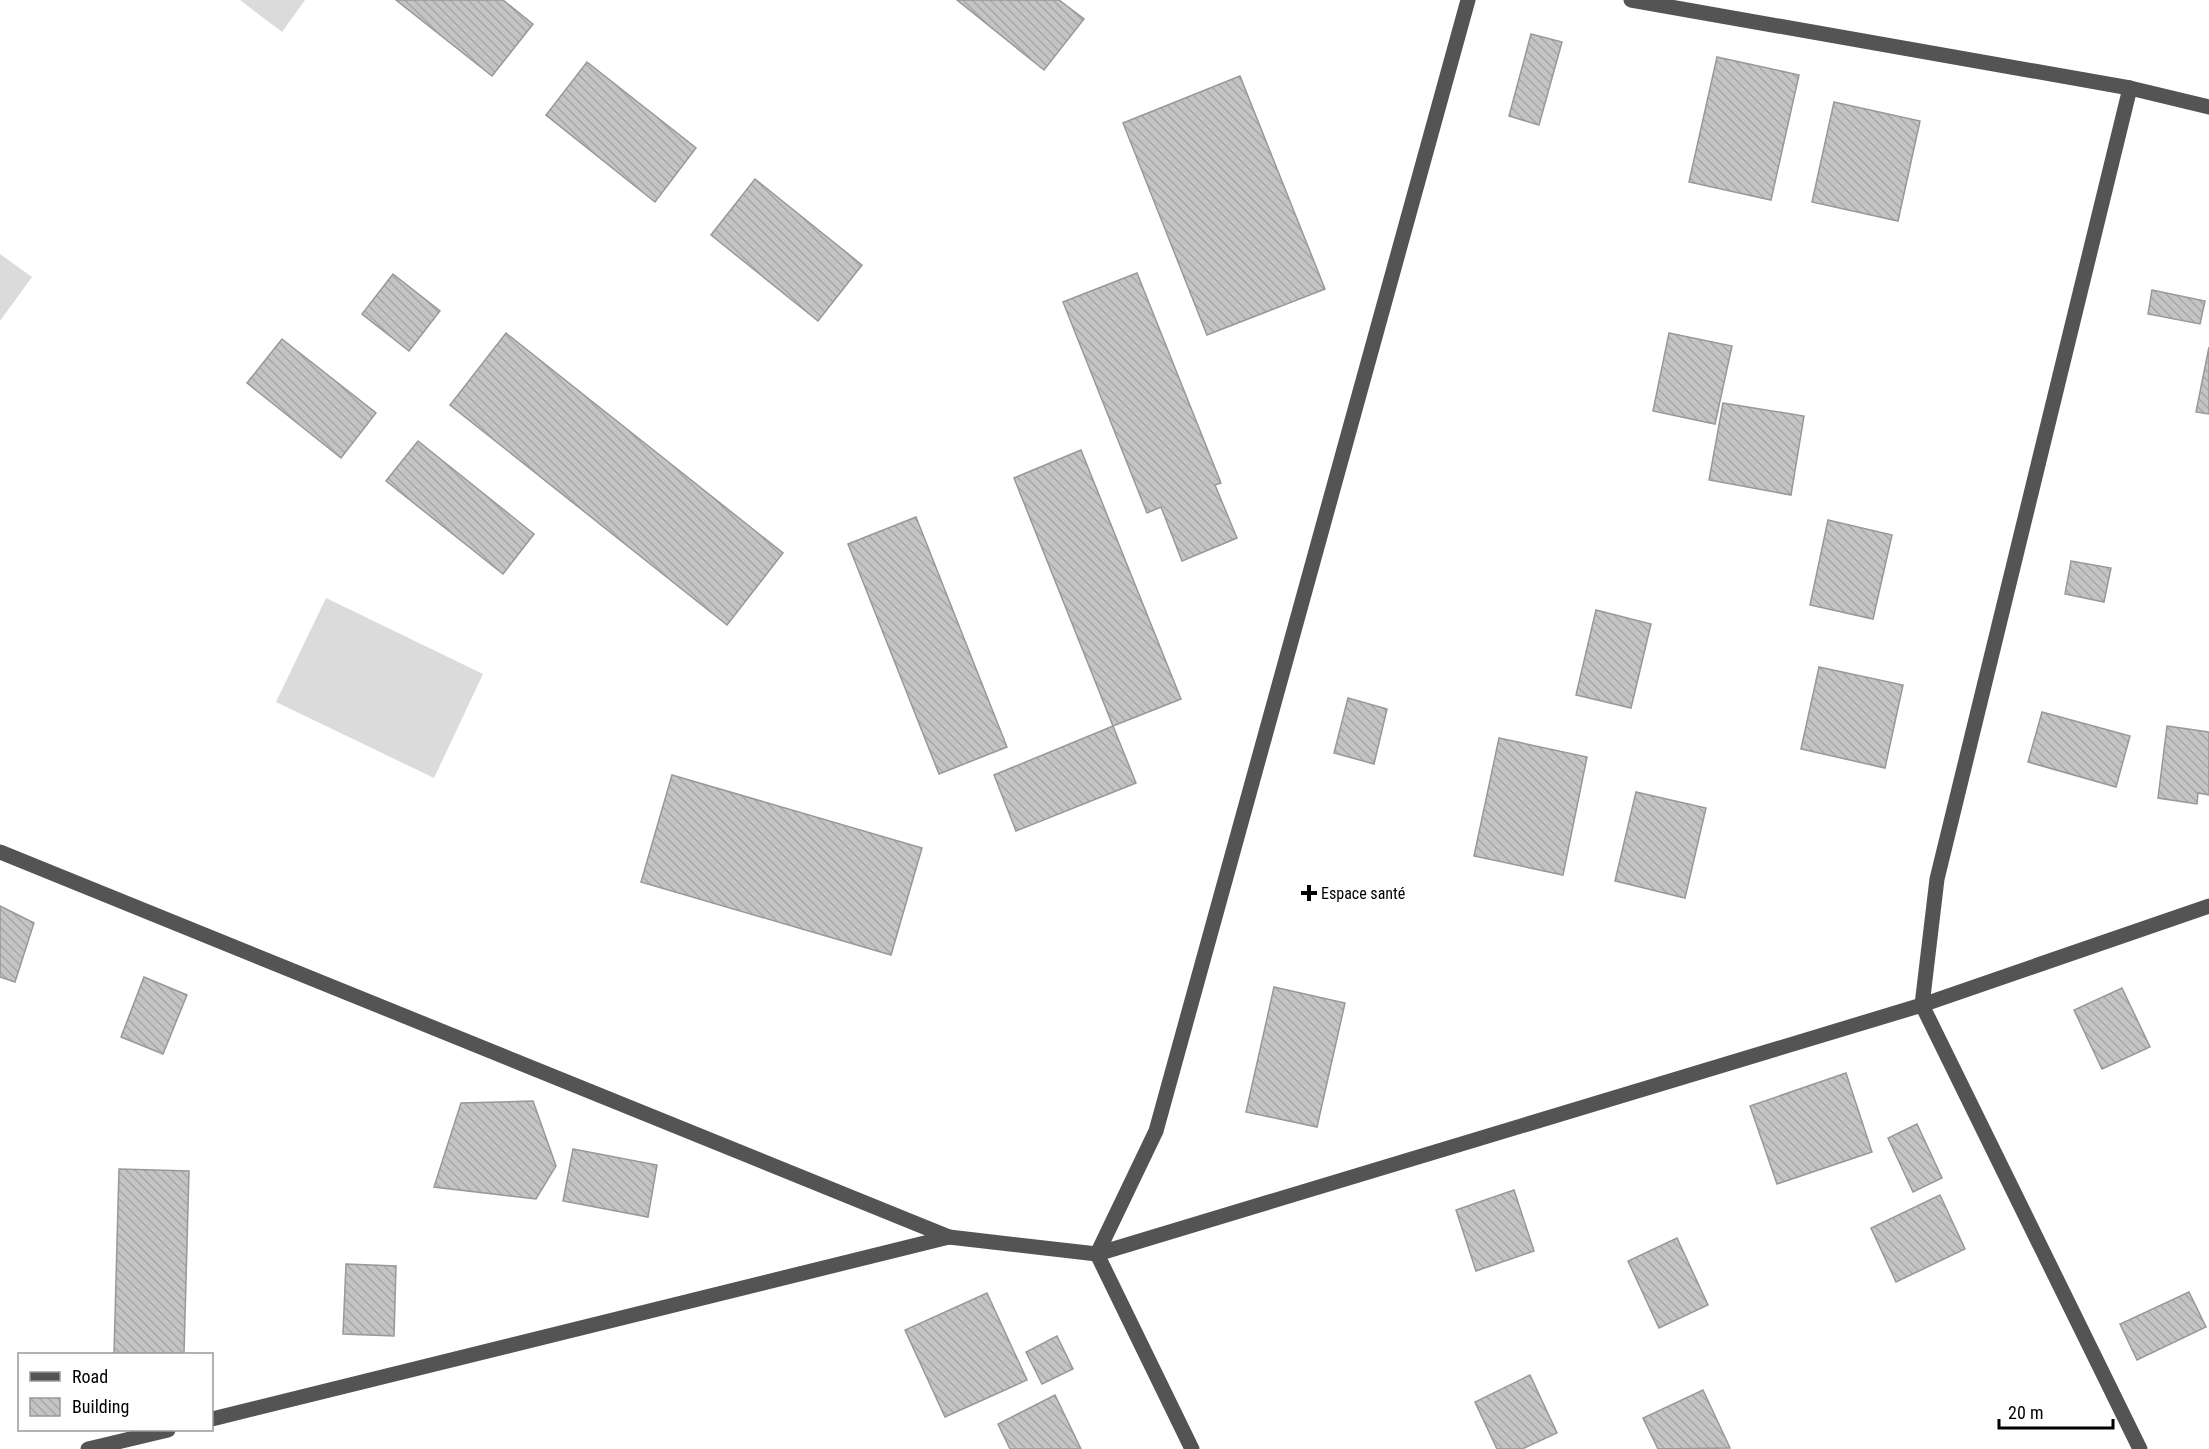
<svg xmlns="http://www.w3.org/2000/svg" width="2209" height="1449" font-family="'Roboto Condensed',sans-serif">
<defs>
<pattern id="building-back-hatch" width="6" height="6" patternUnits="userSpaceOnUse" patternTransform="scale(1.5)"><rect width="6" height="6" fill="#c4c4c4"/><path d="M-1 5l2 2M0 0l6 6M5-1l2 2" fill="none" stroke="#a7a7a7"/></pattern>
</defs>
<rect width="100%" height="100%" fill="#fff"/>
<g fill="#dbdbdb">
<polygon points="240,0 305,0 282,32"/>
<polygon points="0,254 32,277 0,321"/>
<polygon points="326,598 483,674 434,778 276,702"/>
</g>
<g fill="url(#building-back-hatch)" stroke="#989898" stroke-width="1.5">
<polygon points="396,0 503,0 533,24 492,76"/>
<polygon points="957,0 1059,0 1084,19 1044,70"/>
<polygon points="1531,34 1562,42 1539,125 1509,116"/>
<polygon points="1717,57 1799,75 1771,200 1689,182"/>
<polygon points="587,62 696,148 655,202 546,115"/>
<polygon points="1240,76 1325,289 1207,335 1123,123"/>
<polygon points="1834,102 1920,121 1898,221 1812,202"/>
<polygon points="755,179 862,265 818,321 711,235"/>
<polygon points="1137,273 1221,483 1215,485 1237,538 1182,561 1161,507 1147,513 1063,302"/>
<polygon points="393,274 440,311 409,351 362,314"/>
<polygon points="2152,290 2205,301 2200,324 2148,314"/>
<polygon points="506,333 783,553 727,625 450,405"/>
<polygon points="1669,333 1732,346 1715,424 1653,411"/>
<polygon points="282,339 376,413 341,458 247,383"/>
<polygon points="2209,347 2209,414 2196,412"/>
<polygon points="1723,403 1804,416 1791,495 1709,480"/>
<polygon points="418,441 534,534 503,574 386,481"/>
<polygon points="1081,450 1181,699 1113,726 1014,478"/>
<polygon points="916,517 1007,747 939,774 848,544"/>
<polygon points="1828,520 1892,535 1873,619 1810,605"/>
<polygon points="2071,561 2111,568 2104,602 2065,594"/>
<polygon points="1596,610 1651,624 1631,708 1576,695"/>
<polygon points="1819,667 1903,685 1885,768 1801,749"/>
<polygon points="1348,698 1387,709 1374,764 1334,753"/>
<polygon points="2042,712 2130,736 2116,787 2028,762"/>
<polygon points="1113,726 1136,783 1016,831 994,775"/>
<polygon points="2167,726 2209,732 2209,795 2198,793 2197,804 2158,798"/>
<polygon points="1499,738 1587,757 1563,875 1474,856"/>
<polygon points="672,775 922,848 891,955 641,882"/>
<polygon points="1636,792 1706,808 1685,898 1615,881"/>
<polygon points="0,906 34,923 15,982 0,977"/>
<polygon points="144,977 187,995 163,1054 121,1037"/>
<polygon points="1274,987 1345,1003 1317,1127 1246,1112"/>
<polygon points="2122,988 2150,1047 2102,1069 2074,1010"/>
<polygon points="1846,1073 1872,1152 1777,1184 1750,1106"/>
<polygon points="533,1101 556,1166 536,1199 434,1187 461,1103"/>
<polygon points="1917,1124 1942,1178 1913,1192 1888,1138"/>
<polygon points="573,1149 657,1165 648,1217 563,1201"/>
<polygon points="119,1169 189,1171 184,1354 114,1354"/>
<polygon points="1514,1190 1534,1251 1476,1271 1456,1210"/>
<polygon points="1940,1195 1965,1249 1896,1282 1871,1228"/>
<polygon points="1677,1238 1708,1305 1659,1328 1628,1261"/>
<polygon points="346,1264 396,1266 394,1336 343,1334"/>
<polygon points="2189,1292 2206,1327 2137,1360 2120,1324"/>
<polygon points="987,1293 1027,1380 945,1417 905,1330"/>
<polygon points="1057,1336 1073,1369 1042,1384 1026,1352"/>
<polygon points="1530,1375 1557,1433 1522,1449 1497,1449 1475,1402"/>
<polygon points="1703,1390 1730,1448 1658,1449 1643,1418"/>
<polygon points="1055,1395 1081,1449 1010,1449 998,1424"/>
</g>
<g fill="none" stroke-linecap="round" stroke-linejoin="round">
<g stroke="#545454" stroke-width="15">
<polyline points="1631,0 2130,88 2209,107"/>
<polyline points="2130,88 1937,879 1922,1005 2140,1449"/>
<polyline points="0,852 949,1237"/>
<polyline points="212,1419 949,1237 1097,1254 1156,1131 1468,0"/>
<polyline points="88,1449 168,1430"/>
<polyline points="1192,1449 1097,1254 1922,1005 2209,906"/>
</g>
</g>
<path fill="#000" stroke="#fff" stroke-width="2" d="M1306 884h6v6h6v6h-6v6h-6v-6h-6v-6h6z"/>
<g text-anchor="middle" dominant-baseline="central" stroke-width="5" stroke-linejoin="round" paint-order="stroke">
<g font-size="16" fill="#000" stroke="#fff" text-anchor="start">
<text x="1321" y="893">Espace santé</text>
</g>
</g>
<rect x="18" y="1353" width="195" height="78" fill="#ffffff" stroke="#999999" stroke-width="1.5"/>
<rect x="30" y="1372" width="30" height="9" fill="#545454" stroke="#999999" stroke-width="1.5"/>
<text x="72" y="1383" font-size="18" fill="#000000">Road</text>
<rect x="30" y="1398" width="30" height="18" fill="url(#building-back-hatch)" stroke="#999999" stroke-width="1.5"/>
<text x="72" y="1413" font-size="18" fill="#000000">Building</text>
<path d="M1999 1419v9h114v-9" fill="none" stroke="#000000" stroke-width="3"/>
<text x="2008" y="1419" font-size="18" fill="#000000" stroke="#ffffff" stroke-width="4.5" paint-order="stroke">20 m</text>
</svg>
